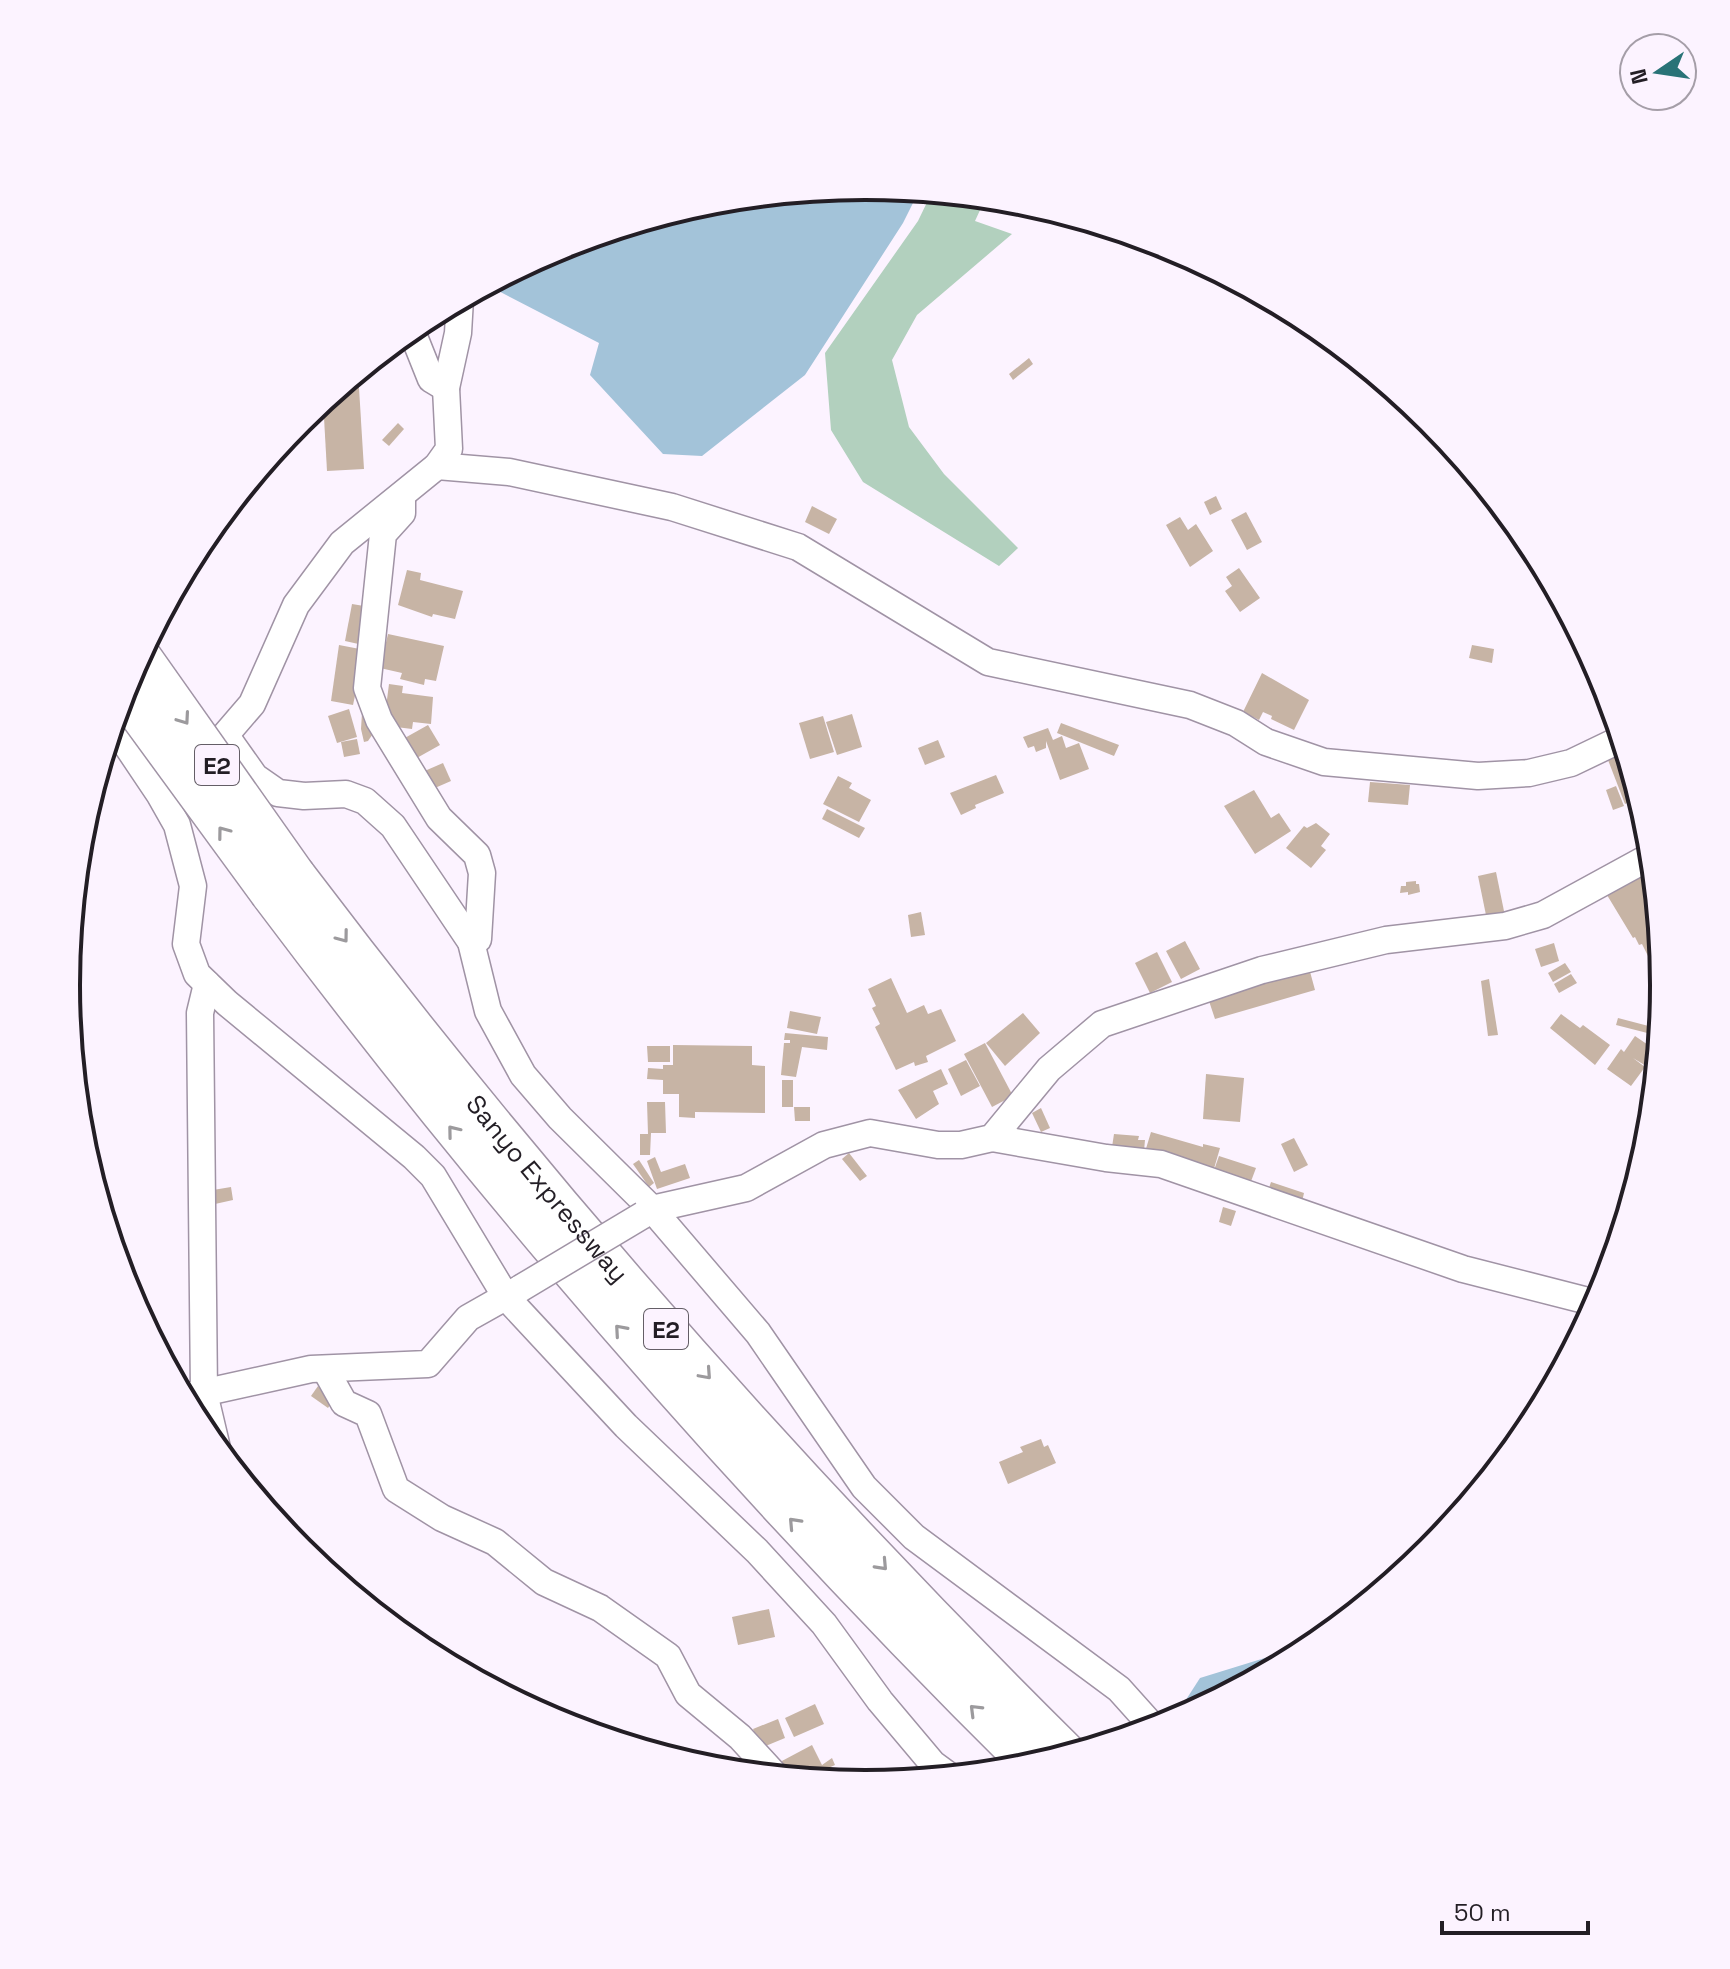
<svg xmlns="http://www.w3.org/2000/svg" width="1730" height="1969" font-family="'Space Grotesk',sans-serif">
<rect width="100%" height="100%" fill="#fcf3ff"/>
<polygon fill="#b2d0be" points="932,192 986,197 975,221 1012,234 917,315 892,360 909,427 944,474 1018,548 999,566 863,482 831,430 825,353 918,221"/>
<g fill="#a3c3d9">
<polygon points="865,186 919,191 903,223 805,375 702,456 663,454 590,375 599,343 487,285 560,246 710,201"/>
<polygon points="1317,1642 1309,1649 1171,1723 1200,1678"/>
</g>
<g fill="#c7b4a5">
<polygon points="1029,358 1033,364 1013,380 1009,374"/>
<polygon points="358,372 364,469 327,471 323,400"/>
<polygon points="398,423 404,429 389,446 382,440"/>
<polygon points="1216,496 1222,509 1210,515 1204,502"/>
<polygon points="812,506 837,519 829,534 805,522"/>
<polygon points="1246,512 1262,542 1247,550 1231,520"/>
<polygon points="1180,517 1188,530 1196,524 1213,551 1190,567 1166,525"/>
<polygon points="1239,568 1260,598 1240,612 1225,591 1232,586 1226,577"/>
<polygon points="407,570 421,573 420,580 463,591 455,619 433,614 432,617 398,605"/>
<polygon points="352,604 370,607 363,645 345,641"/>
<polygon points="388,634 444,646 436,681 425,679 424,685 400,679 402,673 380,668"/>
<polygon points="339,645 365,650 353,705 331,701"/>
<polygon points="1472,645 1494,649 1492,663 1469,658"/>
<polygon points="1262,673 1309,700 1294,730 1271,719 1272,716 1263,712 1259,720 1243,712"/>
<polygon points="389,684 403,686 402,693 433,697 431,724 413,722 412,729 396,727 397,722 392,722 393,716 385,715"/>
<polygon points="363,696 377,728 368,741 364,742 361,729"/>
<polygon points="349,709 357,737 337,743 328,716"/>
<polygon points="852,714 862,747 837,755 826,722"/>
<polygon points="823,716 834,752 810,759 799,723"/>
<polygon points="1061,723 1119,745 1114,756 1057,733"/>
<polygon points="428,725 440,745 415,759 403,739"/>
<polygon points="1048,728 1053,740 1062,736 1066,748 1079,743 1089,769 1060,780 1046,741 1046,748 1036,752 1034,746 1028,748 1023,737"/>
<polygon points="357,739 360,754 344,757 341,742"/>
<polygon points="938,740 945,757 925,765 918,748"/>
<polygon points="1626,753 1639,797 1625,804 1608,760"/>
<polygon points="443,763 451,781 428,791 420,773"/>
<polygon points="996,775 1004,793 975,805 976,808 961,815 950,793"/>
<polygon points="838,776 852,783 849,788 871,800 859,822 823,804"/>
<polygon points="1370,782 1410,785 1408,805 1368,802"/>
<polygon points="1616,786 1624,806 1613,810 1606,790"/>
<polygon points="1254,790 1271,818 1279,813 1291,831 1255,854 1224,806"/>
<polygon points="827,809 865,828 859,838 822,819"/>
<polygon points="1316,823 1330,834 1321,846 1326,850 1311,868 1286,848 1304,826 1307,828"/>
<polygon points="1653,869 1656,903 1653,904 1657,912 1661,954 1650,960 1642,944 1639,945 1635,937 1633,938 1607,895 1631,883 1629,878"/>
<polygon points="1496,872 1505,916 1487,920 1478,876"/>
<polygon points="1416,881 1416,884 1419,884 1420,892 1408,895 1408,892 1400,893 1401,886 1406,886 1406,882"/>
<polygon points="921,912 925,935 911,937 908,915"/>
<polygon points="1185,941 1200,969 1181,979 1166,951"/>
<polygon points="1554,943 1559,961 1541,967 1535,949"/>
<polygon points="1157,952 1172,982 1150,993 1135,963"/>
<polygon points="1565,963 1571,972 1553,982 1548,973"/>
<polygon points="1309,968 1315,990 1215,1019 1208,998"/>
<polygon points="1571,974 1577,983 1559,993 1554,984"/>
<polygon points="891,978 907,1013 924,1005 928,1014 941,1009 956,1041 926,1056 928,1062 915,1066 914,1062 896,1070 875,1027 880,1024 872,1008 876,1006 868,989"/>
<polygon points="1489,979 1498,1035 1488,1036 1481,981"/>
<polygon points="790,1011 821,1017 817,1034 787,1028"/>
<polygon points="1023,1013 1040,1033 1005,1066 986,1043"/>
<polygon points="1561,1014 1580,1028 1583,1025 1610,1045 1595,1065 1550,1028"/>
<polygon points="1618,1018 1660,1029 1659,1036 1616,1025"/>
<polygon points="785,1033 828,1037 827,1050 802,1047 796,1077 781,1075 784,1043 790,1043 790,1040 784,1040"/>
<polygon points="1635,1036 1657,1051 1656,1061 1651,1069 1633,1058 1645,1067 1631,1086 1607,1069 1621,1049 1624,1052"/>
<polygon points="985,1043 1013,1096 992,1107 964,1054"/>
<polygon points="673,1045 752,1046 752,1065 765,1066 765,1113 695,1112 695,1118 679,1117 679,1094 663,1094 663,1080 647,1079 648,1068 663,1069 663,1065 673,1065"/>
<polygon points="647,1046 670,1046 670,1062 648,1062"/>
<polygon points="966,1060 980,1086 961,1096 948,1069"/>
<polygon points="941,1069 948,1084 933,1091 939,1104 916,1119 898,1090"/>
<polygon points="1206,1074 1244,1078 1240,1122 1203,1119"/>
<rect x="782" y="1080" width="11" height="27"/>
<polygon points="647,1102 665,1102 666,1133 651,1133 650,1155 640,1155 640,1134 648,1134"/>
<polygon points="794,1107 810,1107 810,1121 795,1121"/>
<polygon points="1041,1108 1050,1128 1041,1132 1032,1113"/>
<polygon points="1151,1132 1203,1147 1203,1144 1220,1148 1213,1172 1145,1152"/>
<polygon points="1114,1134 1139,1136 1138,1140 1145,1140 1144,1151 1112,1147"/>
<polygon points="1294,1138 1308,1165 1294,1172 1281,1144"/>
<polygon points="849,1153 867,1176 860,1181 842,1159"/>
<polygon points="1219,1156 1256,1168 1250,1184 1213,1173"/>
<polygon points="655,1157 661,1172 685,1164 690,1178 657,1189 647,1161"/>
<polygon points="639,1160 654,1183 649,1187 633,1164"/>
<polygon points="1271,1182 1304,1193 1302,1202 1268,1191"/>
<polygon points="231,1187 233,1200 215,1204 213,1190"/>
<polygon points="1223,1207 1236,1211 1231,1226 1219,1222"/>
<polygon points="318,1386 335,1398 328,1408 311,1396"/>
<polygon points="1041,1439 1044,1447 1048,1445 1056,1463 1008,1484 999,1462 1023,1452 1020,1447"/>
<polygon points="769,1609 775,1637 738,1645 732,1617"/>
<polygon points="815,1704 824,1724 794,1737 785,1718"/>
<polygon points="778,1719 785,1738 761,1748 753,1729"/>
<polygon points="812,1745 822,1765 832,1758 835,1765 806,1778 787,1776 780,1762"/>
</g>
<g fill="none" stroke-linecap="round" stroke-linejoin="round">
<defs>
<g id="minor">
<polyline points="411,329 431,379 446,388"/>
<polyline points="437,466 509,472 672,507 798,547 988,662 1190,705 1236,723 1266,742 1324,762 1478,776 1529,773 1571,763 1621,739"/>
<polyline points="402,501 402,513 383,534 367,688 379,720 439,818 477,855 482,873 478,939 471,942"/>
<polyline points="113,725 160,795 177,825 193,886 186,944 197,974 227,1003 414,1157 433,1176 506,1297 626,1426 757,1551 824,1624 880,1701 933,1764 948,1775"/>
<polyline points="226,736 255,777 278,793 304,796 346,794 365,801 393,826 471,942 488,1011 523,1075 560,1118 652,1209 758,1333 864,1487 914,1537 1119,1689 1154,1728"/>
<polyline points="215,747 252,704 296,605 342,543 437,466 449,449 446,388 458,333 460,299"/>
<polyline points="207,984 200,1013 204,1393 217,1448"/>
<polyline points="992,1138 1106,1158 1161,1164 1463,1269 1596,1303"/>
<polyline points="643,1215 652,1209 746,1188 824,1145 870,1133 938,1145 961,1145 992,1138 1049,1069 1102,1024 1262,970 1386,940 1505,926 1543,915 1651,856"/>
<polyline points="325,1369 344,1403 368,1414 396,1489 442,1518 495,1542 544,1582 600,1608 668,1656 688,1694 740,1737 775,1775"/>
<polyline points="184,1397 311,1369 428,1364 468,1318 521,1288"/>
</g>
<g id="highway">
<path id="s1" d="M 296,875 C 533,1188 789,1478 1068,1754"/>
<path d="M 270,894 C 502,1203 755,1493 1030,1765"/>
</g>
</defs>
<use href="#minor" stroke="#a093a5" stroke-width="29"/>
<use href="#highway" stroke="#a093a5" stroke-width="41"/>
<g stroke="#aaa2ac" stroke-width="4" stroke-dasharray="6 4" stroke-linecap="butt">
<polyline points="1545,1400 1546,1397"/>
<polyline points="1513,1448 1525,1434"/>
</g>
<use href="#minor" stroke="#fff" stroke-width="26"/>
<use href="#highway" stroke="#fff" stroke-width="38"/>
<defs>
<polyline id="minor-bridge" points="521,1288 643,1215"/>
<g id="highway-bridge">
<polyline points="140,654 296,875"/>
<polyline points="123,693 270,894"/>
</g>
</defs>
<use href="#minor-bridge" stroke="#a093a5" stroke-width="29" stroke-linecap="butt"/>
<use href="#highway-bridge" stroke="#a093a5" stroke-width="41" stroke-linecap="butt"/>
<use href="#minor-bridge" stroke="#fff" stroke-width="26"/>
<use href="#highway-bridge" stroke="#fff" stroke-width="38"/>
</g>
<defs><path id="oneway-chevron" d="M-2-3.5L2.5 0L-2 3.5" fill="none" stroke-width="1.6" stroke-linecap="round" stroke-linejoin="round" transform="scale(2)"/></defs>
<g stroke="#9c9a9d">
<use href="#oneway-chevron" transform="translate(184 719) rotate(55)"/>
<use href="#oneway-chevron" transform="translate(223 832) rotate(-127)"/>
<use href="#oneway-chevron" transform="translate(343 937) rotate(53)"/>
<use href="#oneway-chevron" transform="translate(453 1131) rotate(-129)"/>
<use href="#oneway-chevron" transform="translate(620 1330) rotate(-131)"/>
<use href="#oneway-chevron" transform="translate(706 1374) rotate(48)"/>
<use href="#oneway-chevron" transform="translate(794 1523) rotate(-133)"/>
<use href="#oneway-chevron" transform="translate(882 1565) rotate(47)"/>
<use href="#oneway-chevron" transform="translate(975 1710) rotate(-135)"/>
</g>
<g text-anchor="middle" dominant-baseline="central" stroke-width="8" stroke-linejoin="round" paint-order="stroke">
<g fill="#fcf3ff" stroke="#645e66" stroke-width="2">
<rect x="195" y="745" width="44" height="40" rx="6"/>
<rect x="644" y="1309" width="44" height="40" rx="6"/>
</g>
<g font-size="24" font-weight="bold" fill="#231e25">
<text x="217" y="765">E2</text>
<text x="666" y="1329">E2</text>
</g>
<g font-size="26" fill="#231e25" stroke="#fcf3ff">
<text stroke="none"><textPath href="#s1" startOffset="402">Sanyo Expressway</textPath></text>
</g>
</g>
<path d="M0 0H1730V1969H0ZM80 985a785 785 0 1 1 1570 0a785 785 0 1 1-1570 0Z" fill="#fcf3ff" fill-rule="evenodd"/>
<path fill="none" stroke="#231e25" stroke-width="4" d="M80 985a785 785 0 1 1 1570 0a785 785 0 1 1-1570 0Z"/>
<g transform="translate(1658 72) rotate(257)"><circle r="38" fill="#fcf3ff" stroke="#a59ea8" stroke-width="2"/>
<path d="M0-6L14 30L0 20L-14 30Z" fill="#297377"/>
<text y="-12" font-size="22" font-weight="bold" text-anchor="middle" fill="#231e25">N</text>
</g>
<path d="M1442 1921v12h146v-12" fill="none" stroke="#231e25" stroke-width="4"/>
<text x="1454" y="1921" font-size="24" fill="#231e25" stroke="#fcf3ff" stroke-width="6" paint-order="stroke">50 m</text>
</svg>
